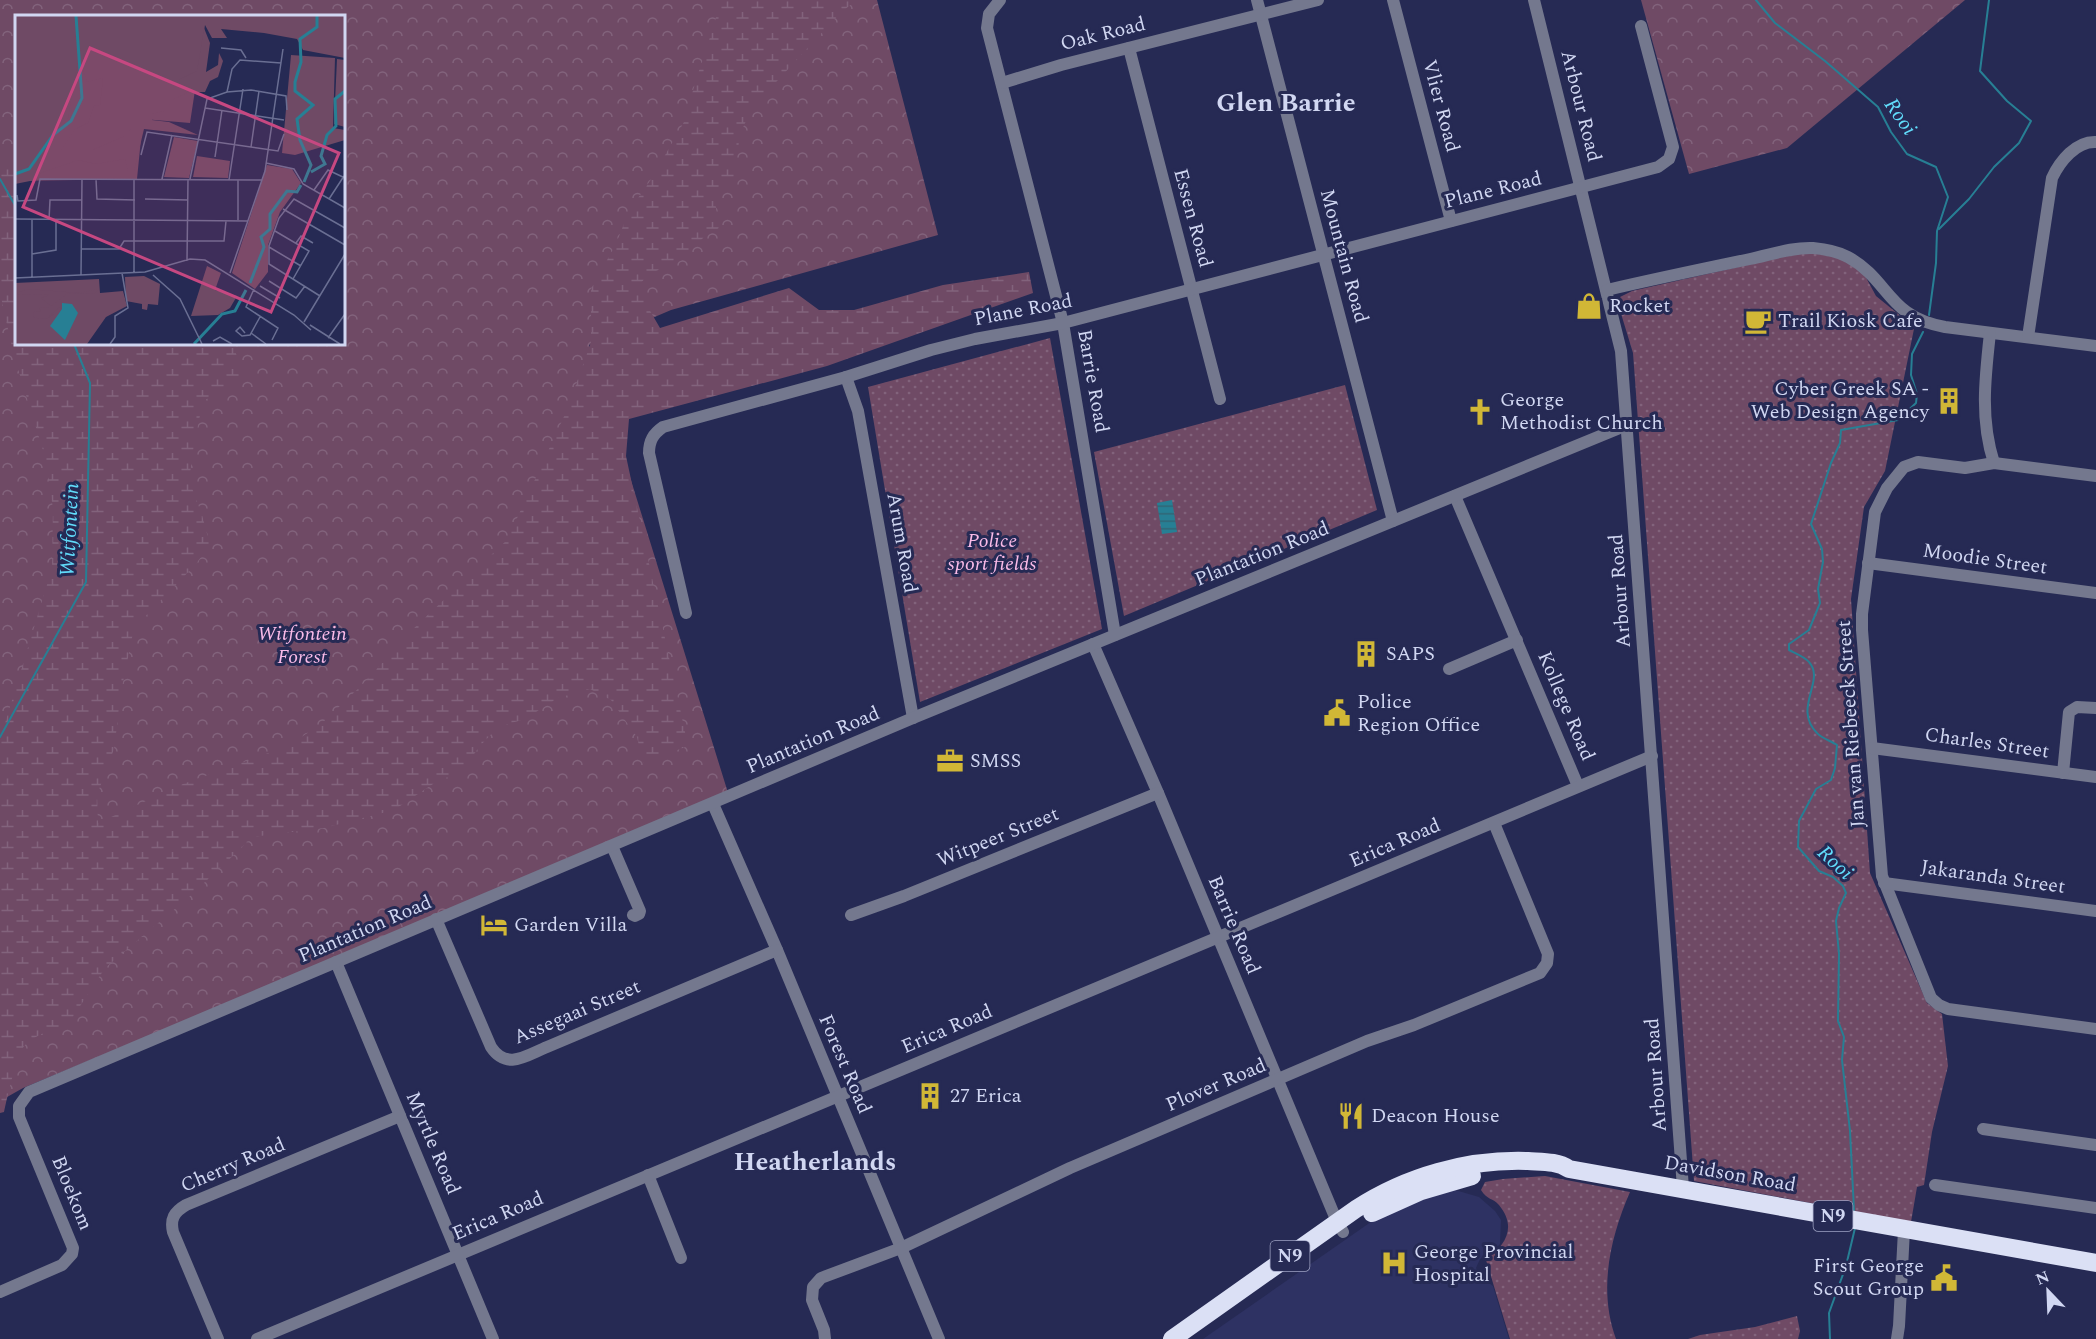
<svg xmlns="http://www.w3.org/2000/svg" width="2096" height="1339" font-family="Spectral,serif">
<defs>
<pattern id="forest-crowns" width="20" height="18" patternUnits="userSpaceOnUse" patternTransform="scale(1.5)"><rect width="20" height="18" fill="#6f4a65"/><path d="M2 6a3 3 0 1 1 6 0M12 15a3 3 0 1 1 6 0" fill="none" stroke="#82637c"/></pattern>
<pattern id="wetland-marsh" width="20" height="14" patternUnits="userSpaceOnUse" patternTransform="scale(1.5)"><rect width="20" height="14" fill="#6f4a65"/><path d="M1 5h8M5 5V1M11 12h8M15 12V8" fill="none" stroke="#82637c"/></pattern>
<pattern id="park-dots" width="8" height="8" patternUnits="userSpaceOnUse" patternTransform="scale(1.5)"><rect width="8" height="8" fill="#6f4a65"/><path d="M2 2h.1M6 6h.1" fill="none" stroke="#82637c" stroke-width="1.8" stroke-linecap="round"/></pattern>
<pattern id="water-rules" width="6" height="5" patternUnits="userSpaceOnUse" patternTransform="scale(1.5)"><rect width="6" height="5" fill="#277f94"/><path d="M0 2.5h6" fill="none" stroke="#316676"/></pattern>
</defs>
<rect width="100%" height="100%" fill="#262a54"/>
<polygon fill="#2e3263" points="1444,1189 1455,1190 1479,1197 1495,1211 1501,1220 1500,1244 1492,1252 1480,1259 1476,1268 1481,1277 1493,1286 1509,1339 1203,1339 1378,1217"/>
<g fill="url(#forest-crowns)" fill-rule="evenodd">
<path d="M 0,0 L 877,0 L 938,235 L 671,310 L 589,345 L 729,796 L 23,1088 L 0,1101 ZM 16,16 L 344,16 L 344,344 L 16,344 Z"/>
<polygon points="1641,0 1965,0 1787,148 1689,174"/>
</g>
<path fill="url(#wetland-marsh)" d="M 719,0 L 857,0 L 840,13 L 752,108 L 740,134 L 734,178 L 714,195 L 719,228 L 703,238 L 682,260 L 649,274 L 639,285 L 649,309 L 660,328 L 789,288 L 819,310 L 854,310 L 943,285 L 1029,272 L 1033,293 L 827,366 L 629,419 L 626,456 L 688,746 L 643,763 L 637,737 L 611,700 L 590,689 L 558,698 L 525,719 L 498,727 L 479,747 L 461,773 L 439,780 L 394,810 L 324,828 L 253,837 L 189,897 L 105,968 L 67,1026 C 53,1028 36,1035 25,1045 C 17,1053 7,1098 4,1112 L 0,1113 L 0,740 L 52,568 L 53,509 L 46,460 L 14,356 L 0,293 L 0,159 L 16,169 L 16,344 L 233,344 L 244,379 L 203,401 L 195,439 L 189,480 L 202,515 L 210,545 L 195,565 L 134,628 L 122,687 L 114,749 L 97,795 L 98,823 L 183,784 L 288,746 L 321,724 L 362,685 L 411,631 L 507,540 L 567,410 L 591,342 L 591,289 L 616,244 L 629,211 L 652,178 L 684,122 L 696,80 L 715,22 Z"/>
<g fill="url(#park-dots)">
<polygon points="1809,251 1840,255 1863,272 1876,296 1903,318 1915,324 1885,471 1864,507 1851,599 1870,873 1927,1003 1942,1014 1948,1066 1932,1132 1924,1185 1917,1187 1911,1222 1694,1181 1633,353 1619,307 1620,297 1632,291"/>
<polygon points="1050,338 1102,629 920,702 868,387"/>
<polygon points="1345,385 1377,510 1124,616 1094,452"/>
<path d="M 1545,1176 L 1630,1192 C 1610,1238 1598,1290 1616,1339 L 1510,1339 L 1486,1260 C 1506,1245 1517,1227 1499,1205 C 1493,1198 1487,1200 1481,1190 L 1485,1182 L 1503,1179 Z"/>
<polygon points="1797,1316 1800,1331 1798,1339 1688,1339 1700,1335 1755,1327"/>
</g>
<polygon fill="url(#water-rules)" points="1172,500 1177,532 1162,534 1157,503"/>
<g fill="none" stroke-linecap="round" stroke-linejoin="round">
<g stroke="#277f94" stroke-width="2">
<polyline points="1756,0 1775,23 1825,61 1878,107 1891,132 1907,154 1936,167 1948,197 1937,231 1936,263 1929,315"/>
<polyline points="0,179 16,207"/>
<polyline points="1939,229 1969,199 1994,167 2019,143 2031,121 2007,101 1980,71 1989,0"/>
<polyline points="0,737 86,582 90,383 74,344"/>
<path d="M 1854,1210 L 1850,1131 L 1842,1060 L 1844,1037 L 1838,1021 L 1839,954 L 1836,921 L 1839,908 L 1846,893 L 1843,886 L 1833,877 L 1819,871 L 1798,847 L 1799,821 L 1816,789 L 1831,780 L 1835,768 L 1837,745 C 1831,741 1821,738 1817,733 C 1792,708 1826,681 1809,662 C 1805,657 1795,653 1789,650 L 1789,644 L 1809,630 L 1820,603 L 1818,589 L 1823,562 L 1822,549 L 1811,524 L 1831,463 L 1840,443 L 1841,430 L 1898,420 L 1916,403 L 1917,394 L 1911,375 L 1912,354 L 1923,332"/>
<polyline points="1830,1339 1829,1313 1846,1266 1855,1228"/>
</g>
<g stroke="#74788e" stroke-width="12">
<polyline points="1000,0 989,14 987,28 1063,323 1115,635"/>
<polyline points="1257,0 1393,521"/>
<polyline points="1393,0 1451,221"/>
<polyline points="1534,0 1621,351 1683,1188"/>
<polyline points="1129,48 1220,399"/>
<polyline points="1002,83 1061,65 1318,0"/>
<path d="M 1607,290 C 1654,279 1702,269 1750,259 C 1770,255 1792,247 1813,248 C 1824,249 1837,251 1848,257 C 1890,280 1887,317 1945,327 L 2096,346"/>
<path d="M 1990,333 C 1985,378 1980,420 1994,463"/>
<path d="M 2028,337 L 2052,178 C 2060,161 2076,141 2096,142"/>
<polyline points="846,377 858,411 913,718"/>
<polyline points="2096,476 1994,463 1965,468 1918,462 1904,467 1887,488 1875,512 1862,614 1862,630 1882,876 1931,998 1939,1005 1948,1009 2096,1029"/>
<polyline points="1455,496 1578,786"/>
<polyline points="1868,563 2096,593"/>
<path d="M 686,613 L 649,453 C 649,441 653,434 663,427 L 846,377 L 931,350 L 975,339 L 1063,323 L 1658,167 L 1669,159 L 1673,147 L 1641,26"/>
<polyline points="1093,644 1158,793 1335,1217 1343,1232"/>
<polyline points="1449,669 1517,640"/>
<polyline points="1872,748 2096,777"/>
<polyline points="2063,773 2069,712 2077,707 2096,708"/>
<polyline points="713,804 777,950 939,1339"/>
<polyline points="612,846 640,911 639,914 635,916 633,915"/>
<polyline points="1884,883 2096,911"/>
<polyline points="851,915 904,896 1158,793"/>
<path d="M 436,919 L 491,1047 C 507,1071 527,1055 547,1047 L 777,950"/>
<polyline points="336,962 493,1339"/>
<polyline points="1983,1129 2096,1145"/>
<polyline points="648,1175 681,1258"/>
<polyline points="1935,1185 2096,1208"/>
<polyline points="0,1292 62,1265 72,1254 73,1248 19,1117 19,1106 29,1092 913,718 1627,425"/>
<path d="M 218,1339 L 173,1232 C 170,1219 174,1212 186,1205 L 400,1116"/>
<polyline points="257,1339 1652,756"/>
<polyline points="825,1339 824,1330 812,1300 813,1287 821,1278 901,1248 1070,1168 1367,1041 1414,1025 1540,973 1547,963 1548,954 1494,823"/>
<polyline points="1897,1339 1899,1326 1904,1230"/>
</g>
<g stroke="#dbe0f5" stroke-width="18">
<polyline points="1372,1213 1421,1191 1472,1176"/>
<path d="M 1172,1339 L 1356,1209 C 1407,1176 1467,1159 1528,1161 C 1542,1162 1557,1161 1569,1169 L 2096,1263"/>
</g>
</g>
<defs>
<symbol id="shop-bare" viewBox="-9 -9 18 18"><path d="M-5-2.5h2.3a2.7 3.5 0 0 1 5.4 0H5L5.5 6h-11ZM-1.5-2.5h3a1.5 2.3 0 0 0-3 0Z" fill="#d1b736" stroke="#262a54" stroke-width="2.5" paint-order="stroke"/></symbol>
<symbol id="cafe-bare" viewBox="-9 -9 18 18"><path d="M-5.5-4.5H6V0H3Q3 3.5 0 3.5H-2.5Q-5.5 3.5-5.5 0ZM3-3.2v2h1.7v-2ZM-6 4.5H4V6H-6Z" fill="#d1b736" stroke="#262a54" stroke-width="2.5" paint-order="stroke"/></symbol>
<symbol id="building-bare" viewBox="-9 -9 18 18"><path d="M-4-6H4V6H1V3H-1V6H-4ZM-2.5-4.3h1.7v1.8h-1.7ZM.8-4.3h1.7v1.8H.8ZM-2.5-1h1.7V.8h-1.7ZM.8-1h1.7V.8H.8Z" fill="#d1b736" stroke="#262a54" stroke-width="2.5" paint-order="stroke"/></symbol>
<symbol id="church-bare" viewBox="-9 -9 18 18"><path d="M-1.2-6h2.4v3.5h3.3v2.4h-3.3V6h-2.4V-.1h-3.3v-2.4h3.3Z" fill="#d1b736" stroke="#262a54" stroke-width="2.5" paint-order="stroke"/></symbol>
<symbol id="civic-bare" viewBox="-9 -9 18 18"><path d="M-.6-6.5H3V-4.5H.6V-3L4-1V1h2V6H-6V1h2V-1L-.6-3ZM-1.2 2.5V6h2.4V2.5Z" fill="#d1b736" stroke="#262a54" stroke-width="2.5" paint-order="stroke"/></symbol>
<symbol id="office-bare" viewBox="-9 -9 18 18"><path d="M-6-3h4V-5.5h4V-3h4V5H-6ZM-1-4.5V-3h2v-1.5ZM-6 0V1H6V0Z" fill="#d1b736" stroke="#262a54" stroke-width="2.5" paint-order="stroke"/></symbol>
<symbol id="hotel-bare" viewBox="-9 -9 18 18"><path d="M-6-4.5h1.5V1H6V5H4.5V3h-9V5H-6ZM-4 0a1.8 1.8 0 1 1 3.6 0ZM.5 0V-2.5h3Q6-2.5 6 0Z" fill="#d1b736" stroke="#262a54" stroke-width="2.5" paint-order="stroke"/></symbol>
<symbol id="restaurant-bare" viewBox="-9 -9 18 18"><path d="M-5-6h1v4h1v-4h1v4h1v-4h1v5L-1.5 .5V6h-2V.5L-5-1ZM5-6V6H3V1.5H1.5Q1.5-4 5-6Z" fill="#d1b736" stroke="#262a54" stroke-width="2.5" paint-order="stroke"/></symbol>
<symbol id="hospital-bare" viewBox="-9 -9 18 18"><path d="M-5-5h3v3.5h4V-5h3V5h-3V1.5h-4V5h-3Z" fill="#d1b736" stroke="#262a54" stroke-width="2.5" paint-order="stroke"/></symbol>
</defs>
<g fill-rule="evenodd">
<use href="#shop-bare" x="1570" y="287" width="38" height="38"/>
<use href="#cafe-bare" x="1739" y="302" width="38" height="38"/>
<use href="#building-bare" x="1930" y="382" width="38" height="38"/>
<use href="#church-bare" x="1461" y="393" width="38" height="38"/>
<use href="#building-bare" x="1347" y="635" width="38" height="38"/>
<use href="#civic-bare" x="1318" y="694" width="38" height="38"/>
<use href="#office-bare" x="931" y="742" width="38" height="38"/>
<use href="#hotel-bare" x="475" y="906" width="38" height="38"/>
<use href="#building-bare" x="911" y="1077" width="38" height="38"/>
<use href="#restaurant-bare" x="1332" y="1097" width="38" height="38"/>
<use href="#hospital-bare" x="1375" y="1244" width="38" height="38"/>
<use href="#civic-bare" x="1925" y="1259" width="38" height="38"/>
</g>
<g text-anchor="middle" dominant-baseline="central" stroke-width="6" stroke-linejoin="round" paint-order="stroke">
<g fill="#262a54" stroke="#9ea3c3" stroke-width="1.5">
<rect x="1813.5" y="1201" width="39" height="30" rx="4.5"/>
<rect x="1270.5" y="1241" width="39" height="30" rx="4.5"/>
</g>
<g font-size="18" font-weight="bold" fill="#d1d7f2">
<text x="1833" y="1216">N9</text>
<text x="1290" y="1256">N9</text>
</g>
<g font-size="20" fill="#d1d7f2" stroke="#262a54">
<text transform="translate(1103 34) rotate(-14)">Oak Road</text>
<text transform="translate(1441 106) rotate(75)">Vlier Road</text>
<text transform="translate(1581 106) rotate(76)">Arbour Road</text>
<text transform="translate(1493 190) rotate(-14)">Plane Road</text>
<text transform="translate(1193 218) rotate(75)">Essen Road</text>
<text transform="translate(1344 256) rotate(75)">Mountain Road</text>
<text transform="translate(1023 310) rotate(-11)">Plane Road</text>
<text transform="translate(1093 381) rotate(80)">Barrie Road</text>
<text transform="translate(902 543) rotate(80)">Arum Road</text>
<text transform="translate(1262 554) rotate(-22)">Plantation Road</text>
<text transform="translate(1985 559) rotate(8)">Moodie Street</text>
<text transform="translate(1620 591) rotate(-94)">Arbour Road</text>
<text transform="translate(1566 706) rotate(67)">Kollege Road</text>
<text transform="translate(1851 724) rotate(-94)">Jan van Riebeeck Street</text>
<text transform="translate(813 740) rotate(-23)">Plantation Road</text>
<text transform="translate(1987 743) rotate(8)">Charles Street</text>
<text transform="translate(998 837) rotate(-22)">Witpeer Street</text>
<text transform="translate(1395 843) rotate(-23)">Erica Road</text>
<text transform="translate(1993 877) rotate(8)">Jakaranda Street</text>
<text transform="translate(1234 925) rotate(67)">Barrie Road</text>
<text transform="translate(365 929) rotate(-23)">Plantation Road</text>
<text transform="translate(577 1012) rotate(-23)">Assegaai Street</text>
<text transform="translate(947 1029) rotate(-23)">Erica Road</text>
<text transform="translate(845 1064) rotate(67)">Forest Road</text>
<text transform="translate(1656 1075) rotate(-94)">Arbour Road</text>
<text transform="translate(1216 1085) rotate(-23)">Plover Road</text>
<text transform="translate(433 1143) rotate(67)">Myrtle Road</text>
<text transform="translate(233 1165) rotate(-23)">Cherry Road</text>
<text transform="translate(1730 1174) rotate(10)">Davidson Road</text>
<text transform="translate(72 1193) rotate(68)">Bloekom</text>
<text transform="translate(498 1216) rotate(-23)">Erica Road</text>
</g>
<g font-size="20" fill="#d1d7f2" stroke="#262a54" text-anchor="start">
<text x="1609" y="306">Rocket</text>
<text x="1778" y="321">Trail Kiosk Cafe</text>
<text x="1929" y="389" text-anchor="end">Cyber Greek SA -<tspan x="1929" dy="23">Web Design Agency</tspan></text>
<text x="1500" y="400">George<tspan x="1500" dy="23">Methodist Church</tspan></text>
<text x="1386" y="654">SAPS</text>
<text x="1357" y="702">Police<tspan x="1357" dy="23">Region Office</tspan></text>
<text x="970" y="761">SMSS</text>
<text x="514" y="925">Garden Villa</text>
<text x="950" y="1096">27 Erica</text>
<text x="1371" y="1116">Deacon House</text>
<text x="1414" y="1252">George Provincial<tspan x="1414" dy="23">Hospital</tspan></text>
<text x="1924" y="1266" text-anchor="end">First George<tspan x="1924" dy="23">Scout Group</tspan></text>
</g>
<g font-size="20" font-style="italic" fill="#fabbe8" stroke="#262a54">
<text x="992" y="541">Police<tspan x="992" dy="23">sport fields</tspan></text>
<text x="302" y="634">Witfontein<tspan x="302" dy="23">Forest</tspan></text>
</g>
<g font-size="21" font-style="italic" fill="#61dcfb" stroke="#262a54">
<text transform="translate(1900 117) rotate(55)">Rooi</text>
<text transform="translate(70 530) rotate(-87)">Witfontein</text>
<text transform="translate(1835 863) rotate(43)">Rooi</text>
</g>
<g font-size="26" font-weight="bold" fill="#d1d7f2" stroke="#262a54">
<text x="1286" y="103">Glen Barrie</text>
<text x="815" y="1162">Heatherlands</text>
</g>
</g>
<g transform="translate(15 15)">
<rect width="330" height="330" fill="#262a54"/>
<path d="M 129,261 L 145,269 L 143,290 L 133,289 L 132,295 L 127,294 L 127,289 L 111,286 L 110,262 ZM 84,264 L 85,278 L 108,276 L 112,291 L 91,302 L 72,329 L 0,329 L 0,268 Z" fill="#6f4a65"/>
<path d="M 0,1 L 330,1 L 330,43 L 288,35 L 282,24 L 249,18 L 206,14 L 212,23 L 197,23 L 190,10 L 175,108 L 128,104 L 122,164 L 0,166 ZM 276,40 L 320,43 L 318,113 L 330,115 L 330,125 L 280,140 L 267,138 ZM 12,274 L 64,278 L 84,274 L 80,278 L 52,279 L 36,291 L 26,283 L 34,280 L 0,279 ZM 24,292 L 34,293 L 34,301 L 45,292 L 47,294 L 39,305 L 39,299 L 33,303 L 26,304 L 18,302 L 19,296 L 26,297 Z" fill="#6f4a65"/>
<path d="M 189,13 L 195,28 L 191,57 L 203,50 L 204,38 L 208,46 L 203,62 L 195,66 L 190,77 L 174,77 L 159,84 L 149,96 L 137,99 L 137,105 L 154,107 L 183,120 L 129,114 L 119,156 L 113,156 L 110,144 L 81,149 L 63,145 L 26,158 L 20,165 L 0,169 L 0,162 L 27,141 L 30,127 L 53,103 L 65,33 L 69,39 L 67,51 L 72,67 L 88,63 L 85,90 L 79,91 L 73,108 L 60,114 L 46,135 L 77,135 L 108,122 L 165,64 L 182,56 Z" fill="#6f4a65"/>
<path d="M 322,44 L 330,45 L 330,112 L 319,109 ZM 159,122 L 183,126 L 174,163 L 149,162 ZM 182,141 L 215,146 L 213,163 L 178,162 ZM 252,150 L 277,154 L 286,168 L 265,197 L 253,230 L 253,257 L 240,274 L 217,258 ZM 192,251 L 206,258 L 200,275 L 222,281 L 215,293 L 203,300 L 176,301 Z" fill="#6f4a65"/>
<path d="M 47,288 L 57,289 L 63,298 L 50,325 L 35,311 L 47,294 Z" fill="#277f94"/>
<path fill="none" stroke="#277f94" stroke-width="3" d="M 296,157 L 310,149 L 306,141 L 312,120 L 321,111 L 320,84 L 330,76M 0,159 L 14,154 L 38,120 L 56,106 L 67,83 L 61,1M 289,167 L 296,150 L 285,125 L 282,104 L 298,90 L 280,76 L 280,67 L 286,47 L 285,24 L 302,12 L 302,1M 235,268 L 249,232 L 246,222 L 255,214 L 255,199 L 272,176 L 282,177 L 286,170M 179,329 L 207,299 L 220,296 L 231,275"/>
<path fill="none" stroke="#6a6f93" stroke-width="1.5" d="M 206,33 L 226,35 L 231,43M 212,77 L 217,54 L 225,45 L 266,48M 190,93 L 269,105M 236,132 L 244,76M 126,140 L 132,117 L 263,136 L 269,119M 200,142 L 207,95M 251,148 L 279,154 L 288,169 L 330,193M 81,164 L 82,184 L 120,185M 147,164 L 157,120M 175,164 L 192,84 L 212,77 L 236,75 L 271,81 L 272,95M 214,165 L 228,74M 223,165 L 223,205M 299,175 L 313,155 L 330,163M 2,180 L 3,186 L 21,185 L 25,164 L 247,165M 130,184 L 173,185M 314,184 L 329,161M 268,194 L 330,230M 0,204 L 233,206M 34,205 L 35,185 L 67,185M 260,216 L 294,236 L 278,264M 281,228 L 286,221 L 298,228M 254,232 L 286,251M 66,234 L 104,234 L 109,226 L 209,226 L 211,206M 17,239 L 41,235 L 41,204M 172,246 L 173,164M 119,257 L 119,164M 215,258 L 250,156 L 268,34M 66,260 L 67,164M 138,260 L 165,284 L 187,329M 17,262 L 17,204M 0,263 L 130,257 L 175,244 L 190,245 L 279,300 L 296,315M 254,266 L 281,283 L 290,271M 245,271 L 265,283M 239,274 L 231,292 L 263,313 L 257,325M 305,281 L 254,249 L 254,231 L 264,203 L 279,184 L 330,213M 289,307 L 330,239M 295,310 L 325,329M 230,318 L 225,312 L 221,316 L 227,321 L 235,320 L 245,302M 236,318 L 251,329M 313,323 L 330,299M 198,326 L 205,322 L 217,329M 95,329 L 100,322 L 100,301 L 113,293 L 107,258"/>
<path fill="#c64881" fill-opacity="0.15" stroke="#c64881" stroke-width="3" d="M 75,33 L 324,138 L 256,297 L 8,192 Z"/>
<rect width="330" height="330" fill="none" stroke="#d1d7f2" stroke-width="3"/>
</g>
<g transform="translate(2048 1291) rotate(337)" stroke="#262a54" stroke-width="4.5" paint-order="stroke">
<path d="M0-4.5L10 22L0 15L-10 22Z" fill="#d1d7f2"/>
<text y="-9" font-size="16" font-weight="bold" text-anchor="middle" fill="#d1d7f2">N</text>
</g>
</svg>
